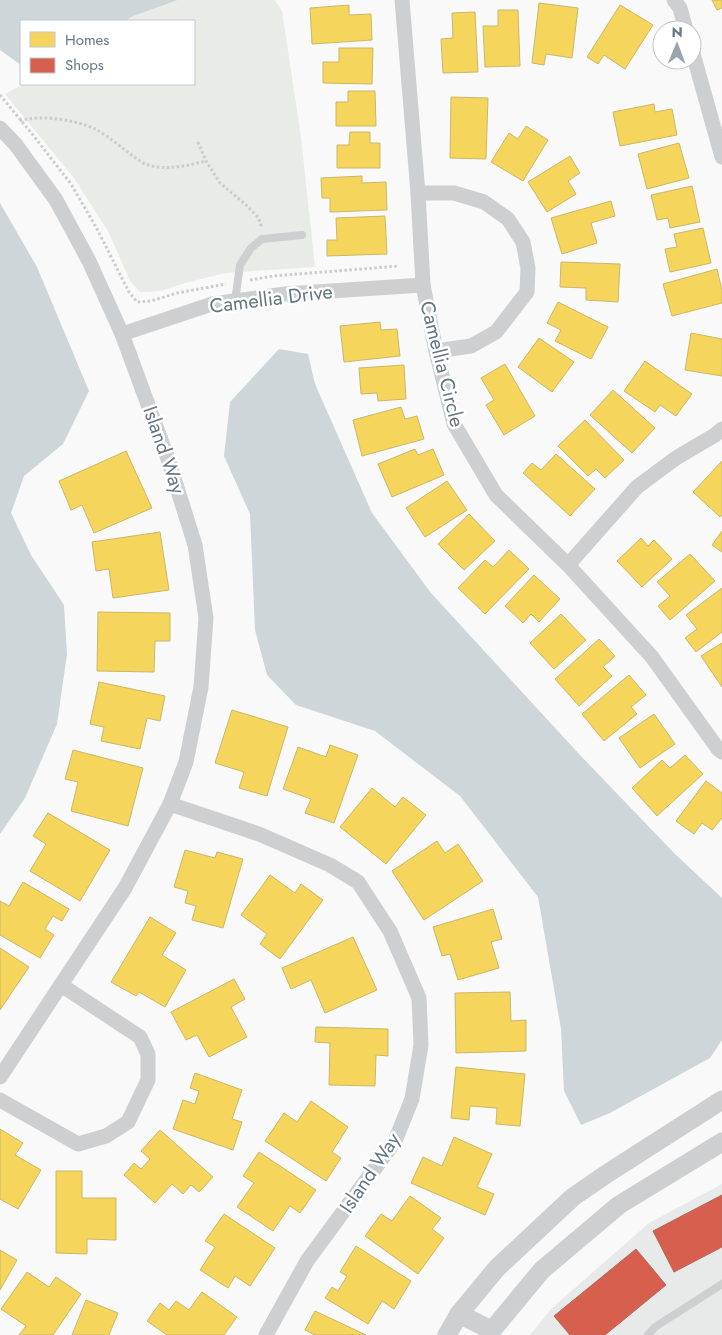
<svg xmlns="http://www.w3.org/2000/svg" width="722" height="1335" font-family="Jost,sans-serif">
<rect width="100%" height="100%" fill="#f9f9f9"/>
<polygon fill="#e8e9e9" points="722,1184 722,1335 530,1335 552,1308 649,1223"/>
<polygon fill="#e8ebe6" points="178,0 275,0 282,11 301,137 315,267 225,273 185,283 161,291 140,292 130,281 109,233 74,178 5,94 24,84 194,84 194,21 125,21 131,17"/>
<g fill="#ced6d9">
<polygon points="0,0 178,0 131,17 125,21 21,21 21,65 0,50"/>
<polygon points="0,203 37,267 89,391 63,444 24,476 11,513 31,555 64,605 67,654 57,724 25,798 0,834"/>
<polygon points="279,349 308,354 315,384 372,513 431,593 579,754 675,854 722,898 722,1040 710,1058 610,1113 581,1125 564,1091 561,1029 538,897 460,796 375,731 296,705 267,675 255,630 250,514 224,456 230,402"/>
</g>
<g fill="#f6d55c" stroke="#cab868">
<polygon points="712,0 722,0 722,8 717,10"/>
<polygon points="539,3 578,8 572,58 546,54 544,65 532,63"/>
<polygon points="349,5 349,15 371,14 372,40 312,44 310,8"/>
<polygon points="620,5 653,25 625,69 604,55 598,64 587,57"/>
<polygon points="498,10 518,10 520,66 485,67 483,26 498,26"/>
<polygon points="475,12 478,72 443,73 441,39 453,38 452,13"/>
<polygon points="339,48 373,48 372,84 323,83 323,62 339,62"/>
<polygon points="348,91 375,91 376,126 336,126 336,102 348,102"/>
<polygon points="451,97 488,98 486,159 450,158"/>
<polygon points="654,104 655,112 672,109 677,135 620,146 613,112"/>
<polygon points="526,126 548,140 523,181 491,162 509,133 518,139"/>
<polygon points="350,132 370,132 370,143 380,143 380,168 337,168 337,145 349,145"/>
<polygon points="679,143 689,178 647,189 638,154"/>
<polygon points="570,156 580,173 568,181 576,194 547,212 528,182"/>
<polygon points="362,176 362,183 386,182 387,210 330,212 330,198 322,198 321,178"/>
<polygon points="692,186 700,222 670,228 668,218 657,220 651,195"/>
<polygon points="611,201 615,216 591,223 597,243 562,254 551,218"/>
<polygon points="385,216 387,254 327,256 327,240 337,240 336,218"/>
<polygon points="703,228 711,263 670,272 665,249 677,247 674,234"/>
<polygon points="561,262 620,264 618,302 586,300 586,288 560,287"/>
<polygon points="717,269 722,290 722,303 672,316 663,284"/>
<polygon points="558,302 608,327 591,359 555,341 561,330 547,323"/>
<polygon points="380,322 381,330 397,329 400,356 344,362 340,326"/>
<polygon points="691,333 722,339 722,376 685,370"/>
<polygon points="539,338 574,362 552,392 518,367"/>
<polygon points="645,361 692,394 676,416 660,405 655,412 624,391"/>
<polygon points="505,364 535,416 504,435 486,405 494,400 481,378"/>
<polygon points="404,365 406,399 378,401 377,393 361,394 359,368"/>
<polygon points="613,390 655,428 632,453 590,415"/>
<polygon points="401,407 405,419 417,416 424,439 362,456 353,420"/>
<polygon points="585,420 624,460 605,478 596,469 588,476 558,446"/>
<polygon points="415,449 418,455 433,449 444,475 392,497 378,464"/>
<polygon points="126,451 152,508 94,533 82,505 71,510 59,481"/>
<polygon points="556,454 595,489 570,516 523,473 532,463 541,470"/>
<polygon points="722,461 722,515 720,517 693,492"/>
<polygon points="447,481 467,510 425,537 406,508"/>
<polygon points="469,514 495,541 464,570 438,544"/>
<polygon points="722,531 722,552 712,545"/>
<polygon points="160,532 169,590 113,598 109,569 96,571 92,542"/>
<polygon points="641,538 648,546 654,540 672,559 642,587 617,561"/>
<polygon points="509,550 529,569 485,614 458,588 485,560 493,567"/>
<polygon points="690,554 715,581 670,620 658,606 670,596 657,582"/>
<polygon points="534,575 560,599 539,622 531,614 523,623 505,606"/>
<polygon points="722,588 722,632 696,652 685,638 697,629 686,615"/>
<polygon points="98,612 170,613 170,641 155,641 154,672 97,671"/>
<polygon points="561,614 586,640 554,669 530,643"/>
<polygon points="599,639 615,656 603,667 612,676 579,706 555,679"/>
<polygon points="722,643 722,687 701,656"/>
<polygon points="629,675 646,695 631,707 637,714 604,741 582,714"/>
<polygon points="99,682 165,696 160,721 147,718 140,749 101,741 104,727 90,724"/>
<polygon points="232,710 288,727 267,796 239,788 244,772 215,763"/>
<polygon points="654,714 675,744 640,768 619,738"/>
<polygon points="330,745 358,755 334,823 305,813 311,799 283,789 298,747 326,757"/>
<polygon points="73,750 143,768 128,826 71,811 78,782 65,779"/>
<polygon points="685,755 703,774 657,816 632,788 662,760 670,768"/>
<polygon points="706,781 722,793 722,818 712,830 702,823 694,834 676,821"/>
<polygon points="372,788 395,807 403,797 426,815 386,864 340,827"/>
<polygon points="48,813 110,850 80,901 30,871 46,844 33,836"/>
<polygon points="437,841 445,853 458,844 483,881 424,920 392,871"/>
<polygon points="185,850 215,858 217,852 243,859 223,928 192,920 196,906 185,903 188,891 174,887"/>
<polygon points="270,875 295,893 301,884 323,900 280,959 260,944 267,934 241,915"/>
<polygon points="23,882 69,909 62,921 53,916 45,929 54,935 40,958 0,935 0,901 9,906"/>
<polygon points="493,909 502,939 491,942 499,968 458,980 450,954 442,956 433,927"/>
<polygon points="150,917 176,933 162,955 186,970 165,1007 139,992 136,996 111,982"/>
<polygon points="353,937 377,990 325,1013 311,980 291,989 282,968"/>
<polygon points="0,948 29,967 0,1010"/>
<polygon points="234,979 245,999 231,1007 247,1037 209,1057 197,1035 186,1040 171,1012"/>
<polygon points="510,992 511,1021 526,1020 526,1051 456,1053 455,993"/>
<polygon points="316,1027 388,1029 388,1056 376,1055 375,1086 329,1085 330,1043 315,1042"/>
<polygon points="456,1067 525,1074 520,1126 496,1124 497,1108 470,1106 469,1120 451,1118"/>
<polygon points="195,1073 242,1090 232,1119 242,1122 233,1150 173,1129 183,1100 195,1104 199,1091 190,1088"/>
<polygon points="311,1101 348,1127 332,1152 341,1158 326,1181 265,1141 284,1113 297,1122"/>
<polygon points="0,1129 23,1143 15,1155 41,1170 18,1209 0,1199"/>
<polygon points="160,1130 213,1177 199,1192 191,1185 183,1194 172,1184 155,1203 124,1175 134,1163 141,1169 150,1159 141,1151"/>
<polygon points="454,1137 492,1154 477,1187 494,1194 485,1215 411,1183 423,1157 442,1166"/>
<polygon points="259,1152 316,1190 300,1213 290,1206 273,1231 237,1207 254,1183 243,1176"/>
<polygon points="56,1171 82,1171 82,1198 116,1198 116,1240 87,1239 87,1254 56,1253"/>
<polygon points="410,1196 441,1218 432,1229 444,1238 418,1274 365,1236 381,1214 392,1221"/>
<polygon points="224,1214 275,1248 250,1286 235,1276 228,1288 200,1270 215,1247 205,1241"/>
<polygon points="356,1246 411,1281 394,1309 382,1301 368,1324 325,1298 332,1287 338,1291 347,1276 340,1272"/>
<polygon points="0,1250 17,1260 0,1290"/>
<polygon points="27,1272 49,1287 56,1277 81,1294 53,1335 19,1335 26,1326 1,1309"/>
<polygon points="202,1292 237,1317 224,1335 167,1335 147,1321 160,1303 169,1310 176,1301 189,1310"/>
<polygon points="86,1300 118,1313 109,1335 72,1335"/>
<polygon points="315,1311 366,1335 315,1335 305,1330"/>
</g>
<g fill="#d6604d" stroke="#b4675d">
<polygon points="722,1195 722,1247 674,1272 653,1231"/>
<polygon points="636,1249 666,1285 605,1335 570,1335 554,1316"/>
</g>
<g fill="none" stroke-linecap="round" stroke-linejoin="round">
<g stroke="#cbcccd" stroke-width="3" stroke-dasharray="2.5 2.5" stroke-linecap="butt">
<polyline points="0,95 33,135 71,184 96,227 129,292 137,302 151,301 177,293 226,284"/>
<path d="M 20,121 C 39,114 77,120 95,129 C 108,136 121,147 133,156 C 137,159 141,162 145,164 C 165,171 186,166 206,161"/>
<polyline points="198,142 206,161 220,183 245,204 258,217 262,228"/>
<polyline points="250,280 273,276 399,266"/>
</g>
<g stroke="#cecfd0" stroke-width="8">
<polyline points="235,301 240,265 251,248 262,239 302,235"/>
<polyline points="648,1335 655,1327 722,1284"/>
</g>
<g stroke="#cecfd0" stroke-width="15">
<polyline points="402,0 418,193 423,285 436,351 454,424 496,495 568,565 652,657 718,749 722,752"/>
<polyline points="674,0 680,8 686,30"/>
<polyline points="692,50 722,157"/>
<polyline points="0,128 16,145 56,200 89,261 122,334 168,459 195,545 206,618 201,687 186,762 170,804 125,888 0,1077"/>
<polyline points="418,193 454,193 484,202 508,219 523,242 528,268 527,292 496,332 471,346 436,351"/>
<polyline points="122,334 212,304 285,294 423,285"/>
<polyline points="568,565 637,487 676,458 715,435 722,429"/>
<polyline points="170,804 259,834 330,865 358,882 390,931 419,998 421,1045 412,1099 395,1141 307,1261 266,1335"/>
<polyline points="0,1100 78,1144 106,1136 128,1122 148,1080 148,1054 140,1037 61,985"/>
</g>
<g stroke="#cecfd0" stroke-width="19">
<polyline points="459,1314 491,1330"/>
<polyline points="447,1335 459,1314 497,1268 573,1197 608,1173 722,1100"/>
<polyline points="488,1335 542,1270 619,1205 722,1142"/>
</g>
</g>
<g text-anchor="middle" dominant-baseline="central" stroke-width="5" stroke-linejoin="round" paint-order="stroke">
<g font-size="20" fill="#657683" stroke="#fff">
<text transform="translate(271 299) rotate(-7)">Camellia Drive</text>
<text transform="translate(442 364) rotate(76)">Camellia Circle</text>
<text transform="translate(164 450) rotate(71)">Island Way</text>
<text transform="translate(370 1173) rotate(-56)">Island Way</text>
</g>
</g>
<rect x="20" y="20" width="175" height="65" fill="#ffffff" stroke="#c1c8cd"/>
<rect x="30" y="32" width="25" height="15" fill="#f6d55c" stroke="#c1c8cd"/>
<text x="65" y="45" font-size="15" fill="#657683">Homes</text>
<rect x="30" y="58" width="25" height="15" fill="#d6604d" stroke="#c1c8cd"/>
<text x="65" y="70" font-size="15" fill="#657683">Shops</text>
<g transform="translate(677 45) rotate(1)"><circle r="24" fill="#ffffff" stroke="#c1c8cd"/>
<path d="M0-4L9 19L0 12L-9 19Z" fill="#99a4ac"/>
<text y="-8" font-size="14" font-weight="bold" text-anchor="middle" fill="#657683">N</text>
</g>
</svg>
